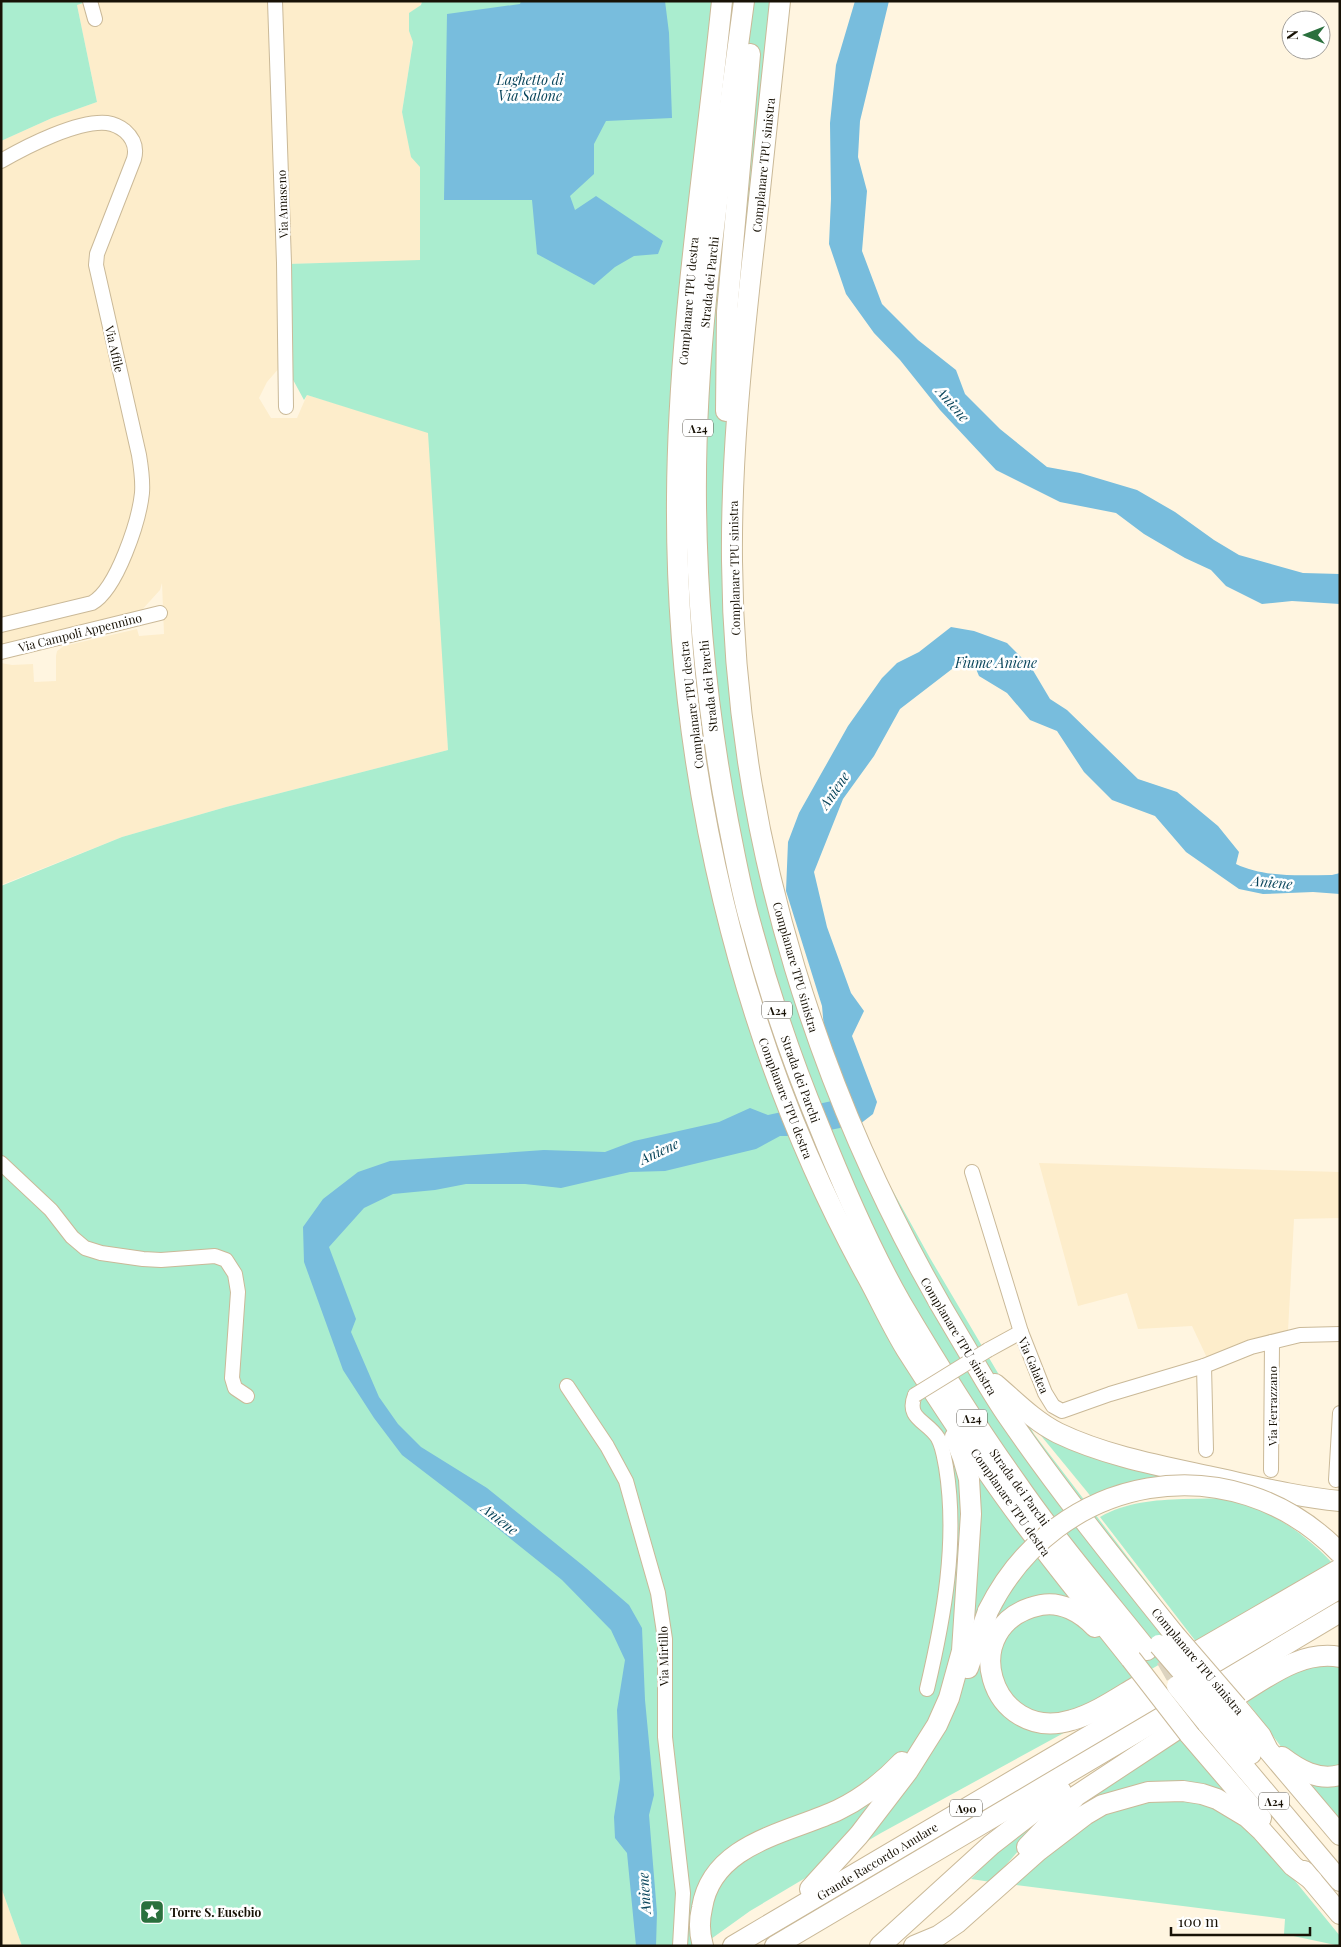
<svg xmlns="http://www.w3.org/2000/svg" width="1341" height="1947" font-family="'Playfair Display',serif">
<rect width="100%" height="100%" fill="#fff5e0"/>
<g fill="#fdedcb">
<polygon points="94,1 270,1 280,367 267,382 259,398 271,418 297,418 307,395 360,411 432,428 448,750 226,807 122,837 1,885 1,663 12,665 33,664 34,682 56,681 56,656 57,651 64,646 137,629 139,636 164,634 162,583 160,590 140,612 1,645 1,141 52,118 97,102 77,5"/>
<polygon points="280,1 422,1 409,31 413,41 402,112 420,167 420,261 287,264"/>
<polygon points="1039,1163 1340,1172 1340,1218 1294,1219 1288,1331 1208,1360 1192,1326 1138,1329 1127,1293 1078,1306"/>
<polygon points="1,1887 22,1946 1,1946"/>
</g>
<g fill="#aaedcf">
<polygon points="1,1 90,1 77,5 97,102 52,118 1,141"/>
<polygon points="422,1 784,1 742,454 739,607 763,806 782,890 838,1079 868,1146 930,1258 1034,1434 1194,1644 1133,1680 1071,1729 881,1833 750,1911 711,1939 693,1946 22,1946 1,1887 1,886 122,837 226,807 448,750 428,433 307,395 304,400 291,376 287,264 420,260 420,167 411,157 402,112 413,42 409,31 409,13 421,5"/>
<polygon points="1029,1421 1193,1480 1093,1499"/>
<path d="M 1183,1499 C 1196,1499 1209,1498 1222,1499 C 1266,1505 1306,1534 1335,1566 L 1197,1643 L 1100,1517 C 1126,1502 1155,1500 1183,1499 Z"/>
<polygon points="1340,1660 1340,1769 1320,1770 1282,1748 1246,1700 1290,1671"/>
<polygon points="1179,1737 1225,1791 1192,1782 1156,1781 1138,1786 1054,1823 1073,1806"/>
<polygon points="1300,1778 1340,1780 1340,1824"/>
<polygon points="1200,1798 1255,1832 1340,1936 1340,1946 1284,1934 1285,1919 1008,1884 1058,1842 1122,1804"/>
<polygon points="1050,1815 991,1882 971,1879 1006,1842"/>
</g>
<g fill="#78bddd">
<polygon points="521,1 665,1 669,33 672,118 606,121 594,144 594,174 570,196 575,210 596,196 663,241 658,254 634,256 615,267 594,285 537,254 532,200 444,200 447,14 520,4"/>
<polygon points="855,1 889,1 860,121 858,157 867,191 862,251 882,304 918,340 956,370 965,394 1000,429 1047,467 1080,473 1137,490 1175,512 1214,540 1239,555 1303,573 1340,574 1340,604 1292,601 1262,604 1226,586 1211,570 1185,558 1144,534 1116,513 1060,502 996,470 940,410 900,360 874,333 846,294 829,244 831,199 830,123 836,65"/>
<path d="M 951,627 L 974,631 L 1007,643 L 1031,667 L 1050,699 L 1067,710 L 1138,779 L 1177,792 L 1218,826 L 1239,852 L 1236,864 C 1265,878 1301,875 1332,875 L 1340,873 L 1340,894 L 1313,892 L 1263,894 L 1239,889 L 1186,852 L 1155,816 L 1112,800 L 1084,772 L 1057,731 L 1030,720 L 1007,693 L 979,676 L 974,664 L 958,657 L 952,669 L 900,709 L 874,756 L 843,799 L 814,872 L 827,927 L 851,993 L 864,1011 L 852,1036 L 877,1102 L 873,1114 L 860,1124 L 800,1136 L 780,1136 L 756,1149 L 665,1171 L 630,1172 L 561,1188 L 525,1184 L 466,1184 L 435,1190 L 393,1194 L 364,1208 L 329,1247 L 356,1319 L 351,1332 L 379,1397 L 398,1424 L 421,1447 L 487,1488 L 586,1568 L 629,1605 L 642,1628 L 645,1700 L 654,1795 L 649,1815 L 657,1913 L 656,1946 L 636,1946 L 627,1853 L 615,1838 L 614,1817 L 620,1779 L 617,1710 L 625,1660 L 611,1630 L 562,1580 L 491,1523 L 402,1455 L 374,1418 L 343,1370 L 304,1262 L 303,1227 L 323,1199 L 358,1172 L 390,1161 L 544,1150 L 605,1152 L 634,1141 L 719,1122 L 750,1108 L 768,1115 L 841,1099 L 825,1040 L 822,1006 L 786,891 L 788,842 L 799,813 L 848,726 L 882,678 L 897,663 L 919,652 Z"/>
</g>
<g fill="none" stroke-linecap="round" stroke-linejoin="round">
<polyline stroke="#dcd3bf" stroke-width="20" stroke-dasharray="20 10" stroke-linecap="butt" points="1136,1687 1190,1656"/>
<defs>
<g id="minor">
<polyline points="90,1 95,19"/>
<polyline points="275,1 284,263 286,407"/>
<path d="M 1,161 C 27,146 78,120 107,123 C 114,124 120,127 125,131 C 134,139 137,148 134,159 L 97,254 L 96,265 L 139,455 C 141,467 143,480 142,493 C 139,521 117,589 92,603 L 1,625"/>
<polyline points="1,652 160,613"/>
<polyline points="1,1163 51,1210 72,1237 85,1248 101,1253 143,1259 161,1260 215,1256 226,1260 235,1274 238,1292 232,1378 235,1388 247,1396"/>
<polyline points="972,1172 1021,1332"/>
<polyline points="988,1350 1021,1332 1045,1393 1053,1406 1062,1411 1110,1394 1204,1366 1251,1347 1300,1335 1340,1334"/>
<polyline points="1204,1366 1206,1450"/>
<polyline points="567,1386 607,1446 626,1481 658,1593 665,1639 665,1737 683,1893 680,1946"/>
<path d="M 915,1395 C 905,1419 928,1421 938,1438 C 943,1447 944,1457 946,1467 C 958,1541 944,1617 927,1689"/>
<polyline points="1271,1470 1272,1342"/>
<polyline points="1336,1480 1340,1413"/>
</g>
<g id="highway">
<path d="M 722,1 C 705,167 678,331 677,498 C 675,766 739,1044 868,1278 C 881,1302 892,1326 906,1349 C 938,1399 971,1449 1005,1497 C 1045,1553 1089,1606 1131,1659"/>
<path d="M 744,1 C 722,168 694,336 696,504 C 697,611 708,716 728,821 C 735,856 741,891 751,925 C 769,993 792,1061 819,1126 C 843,1186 869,1247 901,1303 C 937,1364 975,1425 1016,1482 C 1056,1540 1103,1595 1147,1650"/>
<path d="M 780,1 C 771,89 762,176 752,263 C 741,362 731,461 732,561 C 734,837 820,1108 963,1343 C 978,1368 992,1394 1009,1418 C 1060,1492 1117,1563 1174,1634"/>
<polyline points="726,411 727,312 750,54"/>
<path d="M 995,1384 C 1015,1401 1034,1421 1058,1433 C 1106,1456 1161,1466 1212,1477 C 1254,1486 1297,1497 1340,1501"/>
<path d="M 1095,1627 C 1081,1612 1061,1601 1041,1605 C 953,1623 990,1745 1072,1720 C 1094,1714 1116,1699 1136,1687"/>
<polyline points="1200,1650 1340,1569"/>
<polyline points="1212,1664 1340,1588"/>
<polyline points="968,1668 988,1611"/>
<polyline points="1226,1680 1340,1612"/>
<path d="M 1238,1695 C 1269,1676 1302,1650 1340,1657"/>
<polyline points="1237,1707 1261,1736 1268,1750 1340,1835"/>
<polyline points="1222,1718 1251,1754"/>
<polyline points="1207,1723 1340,1881"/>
<polyline points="1189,1734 1261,1818"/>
<path d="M 1282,1757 C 1299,1770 1318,1781 1340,1775"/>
<polyline points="1027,1847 1076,1796 1173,1732"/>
<polyline points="1304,1871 1340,1914"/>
<polyline points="810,1889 859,1835 908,1771 937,1725 949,1698 962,1651 971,1514 969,1479 963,1458 955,1437"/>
<path d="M 703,1946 C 699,1933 699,1921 702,1908 C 712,1843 789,1833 838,1810 C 863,1798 883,1782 902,1762"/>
<polyline points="733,1946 1150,1700"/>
<polyline points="775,1946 1164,1716"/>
<polyline points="880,1946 991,1845 1061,1791"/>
<polyline points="914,1946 938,1936 957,1923 1038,1851 1085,1815 1102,1805 1148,1792 1183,1791 1202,1794 1217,1799 1247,1817 1262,1831 1293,1866 1312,1880"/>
</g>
</defs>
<use href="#minor" stroke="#cab998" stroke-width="16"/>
<use href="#highway" stroke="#cab998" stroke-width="22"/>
<use href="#minor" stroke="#fff" stroke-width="14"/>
<use href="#highway" stroke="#fff" stroke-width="20"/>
<defs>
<polyline id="minor-bridge" points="915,1395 988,1350"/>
<g id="highway-bridge">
<path d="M 988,1611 C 1056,1473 1231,1441 1340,1553"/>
<polyline points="1174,1634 1237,1707"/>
<polyline points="1159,1645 1222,1718"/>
<polyline points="1131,1659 1189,1734"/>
<polyline points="1177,1686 1207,1723"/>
</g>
</defs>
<use href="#minor-bridge" stroke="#cab998" stroke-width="16" stroke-linecap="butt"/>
<use href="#highway-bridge" stroke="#cab998" stroke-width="22" stroke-linecap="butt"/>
<use href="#minor-bridge" stroke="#fff" stroke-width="14"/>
<use href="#highway-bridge" stroke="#fff" stroke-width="20"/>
</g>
<defs>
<symbol id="sight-square" viewBox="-11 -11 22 22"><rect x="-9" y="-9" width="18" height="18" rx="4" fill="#2a703d" stroke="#fff"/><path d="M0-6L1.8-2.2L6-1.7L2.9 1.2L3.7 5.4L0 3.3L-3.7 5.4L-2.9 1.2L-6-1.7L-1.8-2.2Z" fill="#fff"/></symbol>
</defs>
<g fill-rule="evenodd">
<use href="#sight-square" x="138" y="1898" width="28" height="28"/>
</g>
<g text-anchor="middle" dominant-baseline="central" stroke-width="5" stroke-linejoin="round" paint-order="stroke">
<g fill="#fff" stroke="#5d5951" stroke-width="1">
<rect x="683" y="419.5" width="30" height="17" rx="4"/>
<rect x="762" y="1001.5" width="30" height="17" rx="4"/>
<rect x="957" y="1409.5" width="30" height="17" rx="4"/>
<rect x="1259" y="1792.5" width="30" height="17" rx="4"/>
<rect x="950" y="1799.5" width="32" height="17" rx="4"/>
</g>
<g font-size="11" font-weight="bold" fill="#181206">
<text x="698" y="428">A24</text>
<text x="777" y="1010">A24</text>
<text x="972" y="1418">A24</text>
<text x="1274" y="1801">A24</text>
<text x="966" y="1808">A90</text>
</g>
<g font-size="12" fill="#181206" stroke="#fff">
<text transform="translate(763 165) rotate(-84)">Complanare TPU sinistra</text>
<text transform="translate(282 204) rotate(-92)">Via Amaseno</text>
<text transform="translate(709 282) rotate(-84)">Strada dei Parchi</text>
<text transform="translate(688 301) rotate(-85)">Complanare TPU destra</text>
<text transform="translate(115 349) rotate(77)">Via Affile</text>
<text transform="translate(734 568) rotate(-91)">Complanare TPU sinistra</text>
<text transform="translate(80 632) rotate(-14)">Via Campoli Appennino</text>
<text transform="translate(708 686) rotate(-96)">Strada dei Parchi</text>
<text transform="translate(691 705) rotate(-97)">Complanare TPU destra</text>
<text transform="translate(796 967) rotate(74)">Complanare TPU sinistra</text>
<text transform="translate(801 1079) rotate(70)">Strada dei Parchi</text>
<text transform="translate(786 1098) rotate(69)">Complanare TPU destra</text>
<text transform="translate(959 1336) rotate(59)">Complanare TPU sinistra</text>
<text transform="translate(1034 1365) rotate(67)">Via Galatea</text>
<text transform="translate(1272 1406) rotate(-90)">Via Ferrazzano</text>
<text transform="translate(1020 1487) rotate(54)">Strada dei Parchi</text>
<text transform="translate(1011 1502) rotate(55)">Complanare TPU destra</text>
<text transform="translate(663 1656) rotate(-91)">Via Mirtillo</text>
<text transform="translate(1198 1661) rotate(50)">Complanare TPU sinistra</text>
<text transform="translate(877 1861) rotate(-31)">Grande Raccordo Anulare</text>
</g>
<g font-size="12" font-weight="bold" fill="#181206" stroke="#fff" text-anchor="start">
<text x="170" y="1912">Torre S. Eusebio</text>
</g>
<g font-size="14" font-style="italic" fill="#09455b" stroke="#fff">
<text x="530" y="79">Laghetto di<tspan x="530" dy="16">Via Salone</tspan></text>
<text transform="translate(953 404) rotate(49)">Aniene</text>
<text x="996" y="662">Fiume Aniene</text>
<text transform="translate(834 790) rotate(-56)">Aniene</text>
<text transform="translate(1272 882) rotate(5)">Aniene</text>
<text transform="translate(659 1151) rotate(-25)">Aniene</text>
<text transform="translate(500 1519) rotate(38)">Aniene</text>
<text transform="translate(644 1893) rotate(-94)">Aniene</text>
</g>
</g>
<rect width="1341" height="1947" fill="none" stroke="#181206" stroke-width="5"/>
<g transform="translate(1306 35) rotate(270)"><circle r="24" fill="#ffffff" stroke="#a3a09b"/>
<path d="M0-4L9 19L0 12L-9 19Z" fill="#2a703d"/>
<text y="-8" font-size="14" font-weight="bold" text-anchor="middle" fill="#181206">N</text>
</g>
<path d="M1171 1927v8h139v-8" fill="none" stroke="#181206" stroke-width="2.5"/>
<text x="1178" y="1927" font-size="15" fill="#181206" stroke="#ffffff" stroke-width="4" paint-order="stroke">100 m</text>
</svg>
